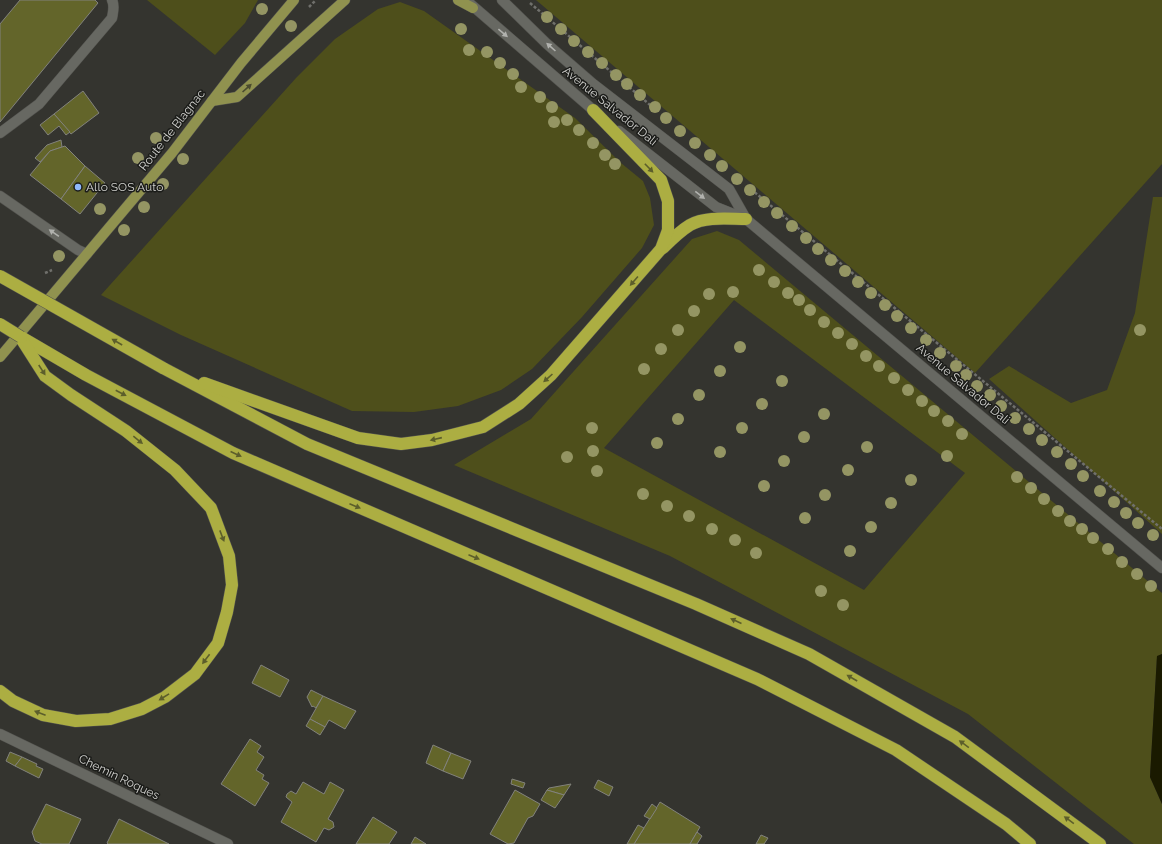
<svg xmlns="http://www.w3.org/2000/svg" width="1162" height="844" font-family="Raleway,sans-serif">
<rect width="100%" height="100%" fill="#34342f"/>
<g fill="#4e4f1b" fill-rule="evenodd">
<polygon points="147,0 258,0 245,23 215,55"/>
<polygon points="536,0 1162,0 1162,164 975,373"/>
<polygon points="400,2 424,11 575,118 621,163 643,181 650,198 654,225 642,248 582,317 532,369 501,390 458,406 414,412 352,411 181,335 101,295 296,78 335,39 378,9"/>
<polygon points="1153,197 1162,197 1162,534 989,379 1009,366 1071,403 1107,390 1135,313"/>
<path d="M 717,231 L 739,240 L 1162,593 L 1162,654 L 1157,657 L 1150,777 L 1162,804 L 1162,844 L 1134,844 L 968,714 L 670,556 L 454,465 L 531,419 L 692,239 ZM 734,300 L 965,473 L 864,590 L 604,448 Z"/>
</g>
<polygon fill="#1a1a00" points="1162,654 1162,804 1150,777 1157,656"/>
<g fill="#63652a" stroke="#82827d">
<polygon points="20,0 95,0 98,3 0,122 0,24"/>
<polygon points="83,91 99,113 71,134 54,114"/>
<polygon points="54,114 70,132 66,135 59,126 48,135 40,125"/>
<polygon points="61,140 62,147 50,151 40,162 35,158 47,145"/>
<polygon points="65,146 85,166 61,199 30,175 50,151"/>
<polygon points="85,166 105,183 80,214 61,199"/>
<polygon points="261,665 289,680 280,697 252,683"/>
<polygon points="311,690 323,696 316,708 313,706 312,707 307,697"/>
<polygon points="323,696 356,711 345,729 329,720 325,727 310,719"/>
<polygon points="310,719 325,727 320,735 306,726"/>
<polygon points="250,739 261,746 257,752 264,757 256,770 264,775 262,779 269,783 255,806 221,784"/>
<polygon points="433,745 451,753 443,771 426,763"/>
<polygon points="10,752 22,757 15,766 6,761"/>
<polygon points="451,753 471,761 463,779 443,771"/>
<polygon points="22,757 37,764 36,766 43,769 39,778 15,766"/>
<polygon points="512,779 525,783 523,788 511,784"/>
<polygon points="598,780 613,787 609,796 594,788"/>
<polygon points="303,782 324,794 330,782 344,790 328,819 333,822 334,827 329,830 324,828 316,842 281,822 292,802 286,797 287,794 291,791 296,794"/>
<polygon points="571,784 564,795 547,790 549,788"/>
<polygon points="515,790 540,804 533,816 528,818 514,843 508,844 490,834"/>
<polygon points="547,790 564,795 555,808 541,800"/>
<polygon points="660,802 700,827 690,844 634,844"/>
<polygon points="46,804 81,819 69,844 42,844 35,841 32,832"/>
<polygon points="652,804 657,808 650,819 644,816"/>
<polygon points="373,817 397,832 389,844 356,844"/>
<polygon points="119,819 169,844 108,844 107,843"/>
<polygon points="638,825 644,828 634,844 627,844"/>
<polygon points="697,832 702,836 697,844 690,844"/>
<polygon points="761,835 768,838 764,844 756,844"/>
<polygon points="415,837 426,844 411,844"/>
</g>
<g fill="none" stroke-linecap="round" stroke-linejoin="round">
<defs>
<g id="minor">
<polyline points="502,0 547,44 592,83 729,189 746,219"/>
<polyline points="467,1 599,115"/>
<polyline points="619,131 716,207 746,219 1162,568"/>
<path d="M 0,133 L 39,104 L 112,18 C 113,12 115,6 112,0"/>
<polyline points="0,196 78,250 87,254"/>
<polyline points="0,734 228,844"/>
</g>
<g id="major">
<polyline points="458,0 473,8"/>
<polyline points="212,101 237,97 345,0"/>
<polyline points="0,357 172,153 241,63 294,0"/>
</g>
<g id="highway">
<path d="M 663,248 C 671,240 680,231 690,225 C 706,216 729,219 746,219"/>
<polyline points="21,337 86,375 233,453 757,679 896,750 1006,824 1030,844"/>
<polyline points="163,368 307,444 696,604 809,654 955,737 1100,844"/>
<polyline points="204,383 358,438 401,444 432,440 483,427 519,404 551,375 661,249 668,230 668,201 661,180 593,110"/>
<polyline points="0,691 13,701 43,715 76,721 110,719 142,709 165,697 195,674 218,643 227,612 232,585 229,556 211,508 175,470 126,431 71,395 45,376 22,340"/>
</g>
</defs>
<use href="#minor" stroke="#52524e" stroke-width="11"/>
<use href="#major" stroke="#52524e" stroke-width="11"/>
<use href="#highway" stroke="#52524e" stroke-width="13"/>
<g stroke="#70706c" stroke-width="2.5" stroke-dasharray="3 2" stroke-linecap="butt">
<polyline points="530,3 656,110"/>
<polyline points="309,7 316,0"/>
<polyline points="747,186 1162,529"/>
<polyline points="45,273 52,270"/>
</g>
<use href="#minor" stroke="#676862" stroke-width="10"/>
<use href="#major" stroke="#90924f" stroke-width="10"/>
<use href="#highway" stroke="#acae42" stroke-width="12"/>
<defs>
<g id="highway-bridge">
<polyline points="0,276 163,368"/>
<polyline points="0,324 21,337"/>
</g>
</defs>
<use href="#highway-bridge" stroke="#52524e" stroke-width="13" stroke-linecap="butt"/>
<use href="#highway-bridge" stroke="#acae42" stroke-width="12"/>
</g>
<g fill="#949563">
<circle cx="262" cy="9" r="6"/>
<circle cx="547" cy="17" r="6"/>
<circle cx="291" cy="26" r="6"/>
<circle cx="461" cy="29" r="6"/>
<circle cx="561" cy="29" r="6"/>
<circle cx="574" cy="41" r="6"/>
<circle cx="469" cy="50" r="6"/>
<circle cx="487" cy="52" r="6"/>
<circle cx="588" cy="52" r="6"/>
<circle cx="500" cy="63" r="6"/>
<circle cx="602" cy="63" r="6"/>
<circle cx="513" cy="74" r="6"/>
<circle cx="616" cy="75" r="6"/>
<circle cx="627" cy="84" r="6"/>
<circle cx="521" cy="87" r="6"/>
<circle cx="640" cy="95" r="6"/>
<circle cx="540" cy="97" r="6"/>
<circle cx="552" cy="107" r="6"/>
<circle cx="655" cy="107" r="6"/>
<circle cx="666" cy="118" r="6"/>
<circle cx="567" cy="120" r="6"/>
<circle cx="554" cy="122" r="6"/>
<circle cx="579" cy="130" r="6"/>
<circle cx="680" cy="131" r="6"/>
<circle cx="156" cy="138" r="6"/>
<circle cx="593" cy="143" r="6"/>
<circle cx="695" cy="143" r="6"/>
<circle cx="605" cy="155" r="6"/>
<circle cx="710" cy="155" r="6"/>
<circle cx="138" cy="158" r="6"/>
<circle cx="183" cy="159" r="6"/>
<circle cx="615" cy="164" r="6"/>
<circle cx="722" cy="166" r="6"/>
<circle cx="737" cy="179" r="6"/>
<circle cx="163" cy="184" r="6"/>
<circle cx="750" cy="190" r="6"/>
<circle cx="764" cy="202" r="6"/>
<circle cx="144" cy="207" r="6"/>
<circle cx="100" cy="209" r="6"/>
<circle cx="777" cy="213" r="6"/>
<circle cx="792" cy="226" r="6"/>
<circle cx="124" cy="230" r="6"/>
<circle cx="806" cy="238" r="6"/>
<circle cx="818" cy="249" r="6"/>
<circle cx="59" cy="256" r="6"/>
<circle cx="831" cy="260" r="6"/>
<circle cx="759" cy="270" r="6"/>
<circle cx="845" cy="271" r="6"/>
<circle cx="774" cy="282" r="6"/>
<circle cx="858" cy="282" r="6"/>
<circle cx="733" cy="292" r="6"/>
<circle cx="788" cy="293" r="6"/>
<circle cx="871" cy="293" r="6"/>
<circle cx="709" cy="294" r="6"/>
<circle cx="799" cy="300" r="6"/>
<circle cx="885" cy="305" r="6"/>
<circle cx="810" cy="310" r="6"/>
<circle cx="694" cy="311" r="6"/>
<circle cx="897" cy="316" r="6"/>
<circle cx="824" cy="322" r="6"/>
<circle cx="911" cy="328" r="6"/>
<circle cx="678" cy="330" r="6"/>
<circle cx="1140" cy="330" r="6"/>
<circle cx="838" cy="333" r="6"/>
<circle cx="926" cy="340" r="6"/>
<circle cx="852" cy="344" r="6"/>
<circle cx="740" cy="347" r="6"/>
<circle cx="661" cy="349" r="6"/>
<circle cx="940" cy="353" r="6"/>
<circle cx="866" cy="356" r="6"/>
<circle cx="879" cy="366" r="6"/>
<circle cx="956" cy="366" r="6"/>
<circle cx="644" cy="369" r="6"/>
<circle cx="720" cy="371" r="6"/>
<circle cx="966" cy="375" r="6"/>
<circle cx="894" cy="378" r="6"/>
<circle cx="782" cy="381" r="6"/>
<circle cx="977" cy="386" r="6"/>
<circle cx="908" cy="390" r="6"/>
<circle cx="699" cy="395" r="6"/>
<circle cx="990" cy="395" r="6"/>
<circle cx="922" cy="401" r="6"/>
<circle cx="762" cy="404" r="6"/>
<circle cx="1001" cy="406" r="6"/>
<circle cx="934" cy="411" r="6"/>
<circle cx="824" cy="414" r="6"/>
<circle cx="1015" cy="418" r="6"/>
<circle cx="678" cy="419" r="6"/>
<circle cx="948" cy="421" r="6"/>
<circle cx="592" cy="428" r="6"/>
<circle cx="742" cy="428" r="6"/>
<circle cx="1029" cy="429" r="6"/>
<circle cx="962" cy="434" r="6"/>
<circle cx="804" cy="437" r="6"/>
<circle cx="1042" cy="440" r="6"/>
<circle cx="657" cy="443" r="6"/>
<circle cx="867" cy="447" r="6"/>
<circle cx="593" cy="451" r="6"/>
<circle cx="720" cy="452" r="6"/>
<circle cx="1057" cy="452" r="6"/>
<circle cx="947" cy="456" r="6"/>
<circle cx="567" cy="457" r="6"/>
<circle cx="784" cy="461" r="6"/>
<circle cx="1071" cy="464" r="6"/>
<circle cx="848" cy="470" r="6"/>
<circle cx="597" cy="471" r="6"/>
<circle cx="1083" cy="476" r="6"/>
<circle cx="1017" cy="477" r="6"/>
<circle cx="911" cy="480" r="6"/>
<circle cx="764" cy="486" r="6"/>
<circle cx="1031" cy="488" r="6"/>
<circle cx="1100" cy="491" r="6"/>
<circle cx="643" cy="494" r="6"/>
<circle cx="825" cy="495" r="6"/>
<circle cx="1044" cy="499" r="6"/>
<circle cx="1114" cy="502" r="6"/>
<circle cx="891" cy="503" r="6"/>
<circle cx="667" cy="506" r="6"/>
<circle cx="1058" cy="511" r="6"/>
<circle cx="1126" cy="513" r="6"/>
<circle cx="689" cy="516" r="6"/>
<circle cx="805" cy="518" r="6"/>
<circle cx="1070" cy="521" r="6"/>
<circle cx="1138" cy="523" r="6"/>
<circle cx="871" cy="527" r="6"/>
<circle cx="712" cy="529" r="6"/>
<circle cx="1082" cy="529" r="6"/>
<circle cx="1153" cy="535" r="6"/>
<circle cx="1093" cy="538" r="6"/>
<circle cx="735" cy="540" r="6"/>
<circle cx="1108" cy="549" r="6"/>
<circle cx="850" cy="551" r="6"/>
<circle cx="756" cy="553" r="6"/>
<circle cx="1122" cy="562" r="6"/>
<circle cx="1137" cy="574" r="6"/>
<circle cx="1151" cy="586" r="6"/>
<circle cx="821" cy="591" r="6"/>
<circle cx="843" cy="605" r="6"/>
</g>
<defs><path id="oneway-solid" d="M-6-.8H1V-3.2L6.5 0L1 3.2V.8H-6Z"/></defs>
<g fill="#b1b2ae">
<use href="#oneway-solid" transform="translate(503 33) rotate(40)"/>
<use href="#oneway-solid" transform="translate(551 47) rotate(-138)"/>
<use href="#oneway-solid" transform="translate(700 195) rotate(38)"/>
<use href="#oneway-solid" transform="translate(54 233) rotate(-145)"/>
</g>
<use fill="#4a4b2f" href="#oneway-solid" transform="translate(247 88) rotate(-42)"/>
<g fill="#5c5e2b">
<use href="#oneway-solid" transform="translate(649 168) rotate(46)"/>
<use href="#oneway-solid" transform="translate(634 281) rotate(131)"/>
<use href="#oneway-solid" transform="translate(117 342) rotate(-150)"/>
<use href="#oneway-solid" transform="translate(42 370) rotate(57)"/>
<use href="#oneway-solid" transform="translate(548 378) rotate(138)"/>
<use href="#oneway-solid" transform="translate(121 393) rotate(28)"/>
<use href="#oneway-solid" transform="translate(436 439) rotate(167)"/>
<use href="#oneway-solid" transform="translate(138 440) rotate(39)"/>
<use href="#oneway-solid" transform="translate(236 454) rotate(25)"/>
<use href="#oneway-solid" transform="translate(355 506) rotate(23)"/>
<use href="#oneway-solid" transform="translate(222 536) rotate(69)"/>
<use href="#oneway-solid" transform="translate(474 557) rotate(23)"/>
<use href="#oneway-solid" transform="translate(736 621) rotate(-156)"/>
<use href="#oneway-solid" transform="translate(206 659) rotate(127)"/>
<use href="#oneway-solid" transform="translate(852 678) rotate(-150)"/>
<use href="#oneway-solid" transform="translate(164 697) rotate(148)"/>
<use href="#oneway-solid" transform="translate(40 713) rotate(-159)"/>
<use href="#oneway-solid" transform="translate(964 744) rotate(-144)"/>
<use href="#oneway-solid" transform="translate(1069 820) rotate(-144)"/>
</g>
<circle fill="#8fb8fd" stroke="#1b1c19" stroke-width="1.5" cx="78" cy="187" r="4"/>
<g text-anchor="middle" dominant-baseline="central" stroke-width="3" stroke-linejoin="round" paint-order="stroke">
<g font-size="12" fill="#d1d1ce" stroke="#1b1c19">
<text transform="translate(610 106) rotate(39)">Avenue Salvador Dali</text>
<text transform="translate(172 130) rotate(-52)">Route de Blagnac</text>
<text transform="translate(963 384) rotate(40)">Avenue Salvador Dali</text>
<text transform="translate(119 777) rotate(26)">Chemin Roques</text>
</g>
<g font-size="12" fill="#d1d1ce" stroke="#1b1c19" text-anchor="start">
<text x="86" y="187">Allo SOS Auto</text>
</g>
</g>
</svg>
